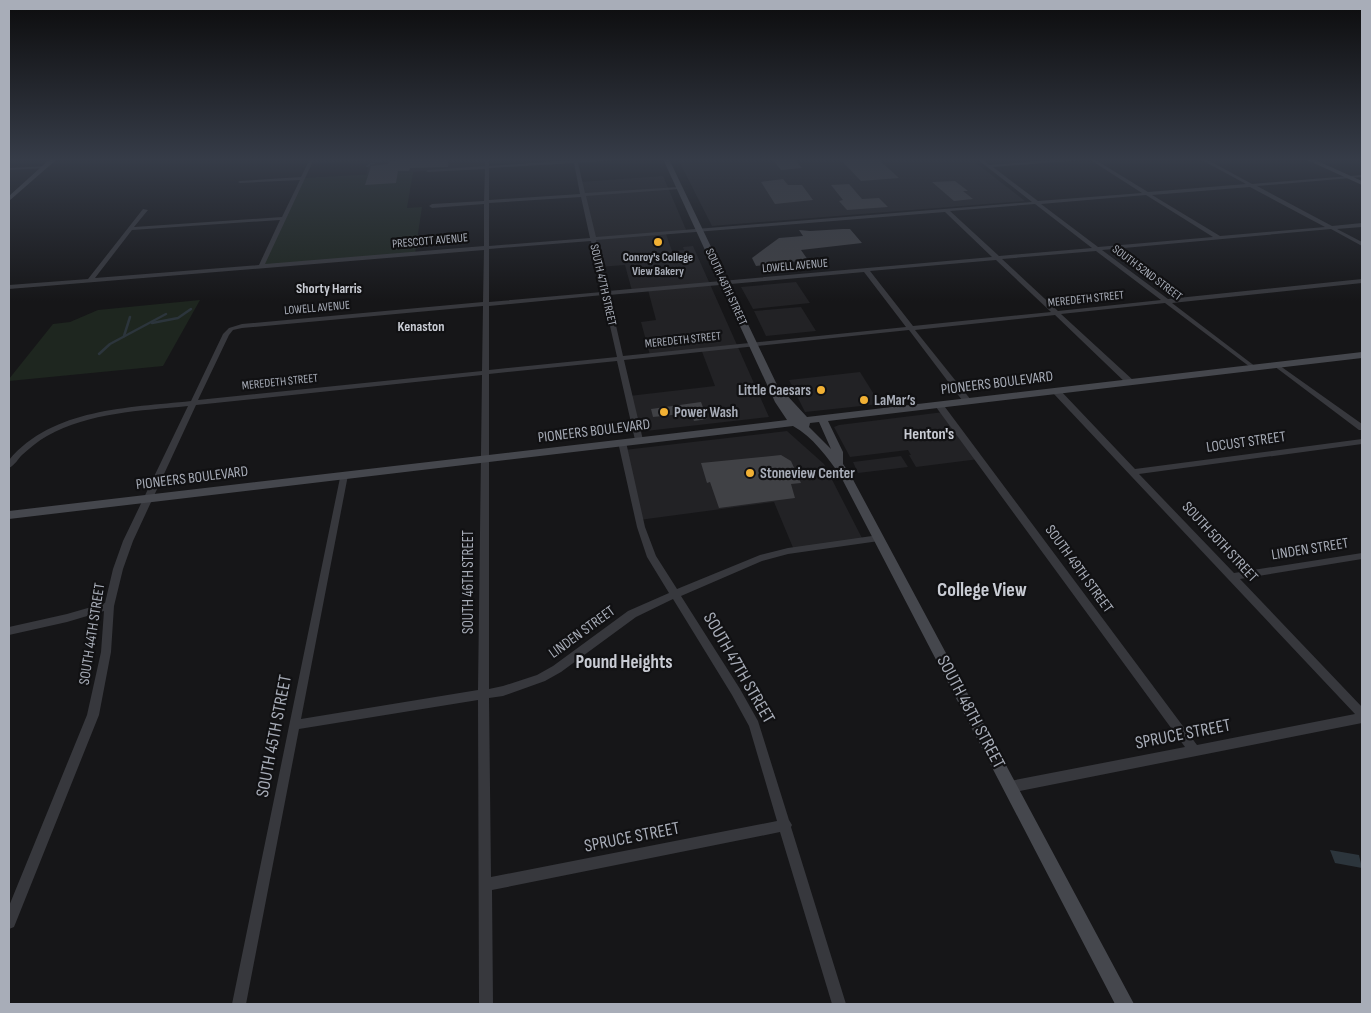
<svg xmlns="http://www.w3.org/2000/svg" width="1371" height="1013" font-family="'Sofia Sans Condensed',sans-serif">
<rect width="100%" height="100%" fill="#161618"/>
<g fill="#222225">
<polygon points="312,159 487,159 487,167 366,175 370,160 310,164"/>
<polygon points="678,159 971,159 1025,201 712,226"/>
<polygon points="663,176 687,232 666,234 672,251 684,250 683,247 693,246 769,417 637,432 629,396 715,386 701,349 650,355 641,322 656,320 648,290 632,291 625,265 599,267 580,182"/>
<polygon points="796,282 810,303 753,309 741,287"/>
<polygon points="801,307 816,331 766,336 754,311"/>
<polygon points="860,372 880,404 805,412 789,380"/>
<polygon points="944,412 979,459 916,467 909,455 911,455 908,450 850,457 834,427 839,425"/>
<polygon points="787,431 824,464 863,540 794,550 774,502 639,520 624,450"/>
<polygon points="901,456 908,467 858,473 853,462"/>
</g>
<g fill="#1e261f">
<polygon points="413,172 407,208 422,207 415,254 261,266 303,178"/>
<polygon points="200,300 163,366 9,381 9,379 53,324 70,322 98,310"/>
</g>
<polygon fill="#2c353c" points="1330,850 1359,855 1362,868 1335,863"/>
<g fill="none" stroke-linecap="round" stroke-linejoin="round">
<polyline stroke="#2c353c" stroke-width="2" points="367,166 383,159"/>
<g stroke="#2c353c" stroke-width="2.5">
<polyline points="152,323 178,318 191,309"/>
<polyline points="124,336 130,317"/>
<polyline points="99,354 110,344 166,314"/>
</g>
</g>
<g fill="#404145">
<polygon points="398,159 449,159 448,167 410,168 409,171 398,171 396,183 365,185 371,166 388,164 389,161 398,161"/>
<polygon points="794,159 802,168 781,170 773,160"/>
<polygon points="840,159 878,159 899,178 861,181"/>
<polygon points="783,179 788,185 802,185 813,200 775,204 761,182"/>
<polygon points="955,181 968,191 963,191 973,199 954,201 932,182"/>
<polygon points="849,184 862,199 879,198 888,207 847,210 839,201 843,200 831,185"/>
<polygon points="843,229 850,229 862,243 801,250 808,260 756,266 752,258 779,238 803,236 799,230 810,231"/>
<polygon points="701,402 707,419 694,421 691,413 653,417 651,409"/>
<polygon points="781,455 791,461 801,483 791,484 795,498 719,508 710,482 707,483 701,463"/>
</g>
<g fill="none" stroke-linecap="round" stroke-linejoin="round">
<g fill="#37383d" fill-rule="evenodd">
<path d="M 310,159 L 314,159 L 265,264 L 484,246 L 484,204 L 432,208 L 429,206 L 432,204 L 484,201 L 485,169 L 428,172 L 426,171 L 428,170 L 485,166 L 485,159 L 489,159 L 489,166 L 573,160 L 573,159 L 614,159 L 612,160 L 578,163 L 585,193 L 679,187 L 681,188 L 679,189 L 586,196 L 596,237 L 1032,202 L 977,159 L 982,159 L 989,165 L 1064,159 L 1085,159 L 1083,160 L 993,167 L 1038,201 L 1142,193 L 1089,159 L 1094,159 L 1148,192 L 1246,184 L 1200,159 L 1206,159 L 1252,184 L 1362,175 L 1362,177 L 1257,186 L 1332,226 L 1362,223 L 1362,227 L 1337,229 L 1362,242 L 1362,246 L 1331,229 L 1102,250 L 1168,299 L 1362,279 L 1362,283 L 1172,303 L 1256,367 L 1256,369 L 1254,370 L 1165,303 L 1061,314 L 1134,381 L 1135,383 L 1131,385 L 1128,385 L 1055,315 L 915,330 L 971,400 L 972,402 L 971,404 L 965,404 L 909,330 L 624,360 L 643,440 L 639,443 L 635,440 L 617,361 L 489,374 L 489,689 L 503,686 L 537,675 L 553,666 L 628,611 L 669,593 L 647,557 L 637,527 L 618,442 L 619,440 L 625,440 L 626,442 L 645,527 L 656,556 L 677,589 L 760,555 L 788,548 L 879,535 L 882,536 L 884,538 L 882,540 L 879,541 L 788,554 L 762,561 L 681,596 L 740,689 L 758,721 L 789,820 L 792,825 L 791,827 L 846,1004 L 832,1004 L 780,832 L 492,890 L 493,1004 L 479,1004 L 478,700 L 299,729 L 246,1004 L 232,1004 L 341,473 L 347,473 L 348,475 L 301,719 L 478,690 L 482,375 L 196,405 L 133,541 L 123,569 L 114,606 L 111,652 L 99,715 L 14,927 L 9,929 L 9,906 L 87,715 L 101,652 L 104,611 L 67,622 L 9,635 L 9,627 L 67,614 L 105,603 L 113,569 L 123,541 L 188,406 C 140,411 90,412 47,436 C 38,441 30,448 22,455 C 18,459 15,465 9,468 L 9,460 C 53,408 128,408 191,401 L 223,334 L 229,328 L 242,324 L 483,302 L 484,250 L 9,289 L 9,285 L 88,279 L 143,209 L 148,210 L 134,227 L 282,217 L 300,180 L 240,183 L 238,182 L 240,181 L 301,177 ZM 574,163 L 580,194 L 489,200 L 489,168 ZM 1250,187 L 1325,227 L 1220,236 L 1152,195 ZM 1146,195 L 1213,237 L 1098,247 L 1041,204 ZM 581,197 L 590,238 L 489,246 L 489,203 ZM 1035,204 L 1092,248 L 999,256 L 950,211 ZM 945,212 L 992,257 L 608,291 L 596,240 ZM 280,220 L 259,265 L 95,278 L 132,230 ZM 591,241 L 602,292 L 489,302 L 489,249 ZM 1096,251 L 1161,300 L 1058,311 L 1002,259 ZM 996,260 L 1051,312 L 913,326 L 870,271 ZM 864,272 L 906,327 L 623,356 L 609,295 ZM 603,295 L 617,357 L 489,370 L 489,306 ZM 483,306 L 482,371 L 198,400 L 229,335 L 233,330 L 242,328 ZM 673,599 L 732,695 L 749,726 L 777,821 L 491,877 L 489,698 L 503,696 L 545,681 L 561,672 L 636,617 Z"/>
<polygon points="48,166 48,167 46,168 9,170 9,168"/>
<polygon points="1276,363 1362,424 1362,430 1359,430 1274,366 1272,365"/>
<polygon points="1053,389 1059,389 1135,469 1362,439 1362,444 1139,474 1234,573 1362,553 1362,559 1240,579 1362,707 1362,723 1010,793 1006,791 1004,787 1006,783 1010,781 1185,747 936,407 935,405 936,403 942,403 1197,745 1355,714 1053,393"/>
</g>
<g fill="#45474d" fill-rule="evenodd">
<polygon points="50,159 57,159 9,201 9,196"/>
<path d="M 663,159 L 669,159 L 779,389 L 782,390 L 807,417 L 1362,352 L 1362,358 L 828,421 L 843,452 L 843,464 L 850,474 L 1134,1004 L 1115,1004 L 840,475 C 827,457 813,437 793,426 L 9,519 L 9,511 L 787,420 L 775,402 ZM 819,422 L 831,449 L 809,427 L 810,423 Z"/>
<polygon points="1305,159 1313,159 1362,181 1362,185"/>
</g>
</g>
<linearGradient id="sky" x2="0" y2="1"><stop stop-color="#0c0c0d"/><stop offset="0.53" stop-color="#363c48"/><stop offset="1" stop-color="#363c48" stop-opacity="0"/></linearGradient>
<rect width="1371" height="301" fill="url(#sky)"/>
<g fill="#f2b134" stroke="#111113" stroke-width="2">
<circle cx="658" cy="242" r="5"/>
<circle cx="821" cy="390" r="5"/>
<circle cx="864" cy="400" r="5"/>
<circle cx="664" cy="412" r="5"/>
<circle cx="750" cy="473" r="5"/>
</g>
<g text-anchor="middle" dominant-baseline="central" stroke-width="4.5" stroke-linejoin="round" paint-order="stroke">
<g font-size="12" fill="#a8adb8" stroke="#111113">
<text transform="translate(430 241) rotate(-5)">PRESCOTT AVENUE</text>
<text transform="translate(795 266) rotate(-5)">LOWELL AVENUE</text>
<text transform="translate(1147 273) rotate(37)">SOUTH 52ND STREET</text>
<text transform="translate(603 285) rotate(77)">SOUTH 47TH STREET</text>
<text transform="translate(726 287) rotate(65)">SOUTH 48TH STREET</text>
<text transform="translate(1086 299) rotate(-6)">MEREDETH STREET</text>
<text transform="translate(317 308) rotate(-5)">LOWELL AVENUE</text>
<text transform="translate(683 340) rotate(-6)">MEREDETH STREET</text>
<text transform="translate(280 382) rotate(-6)">MEREDETH STREET</text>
</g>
<g font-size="12" font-weight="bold" fill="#a8adb8" stroke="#111113">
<text x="658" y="257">Conroy's College<tspan x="658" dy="14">View Bakery</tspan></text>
</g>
<g font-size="14" font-weight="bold" fill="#c9ccd4" stroke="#111113">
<text x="329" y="288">Shorty Harris</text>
<text x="421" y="326">Kenaston</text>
</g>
<g font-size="15" fill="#a8adb8" stroke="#111113">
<text transform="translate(997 383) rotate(-7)">PIONEERS BOULEVARD</text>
<text transform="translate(594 431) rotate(-7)">PIONEERS BOULEVARD</text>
<text transform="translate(1246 442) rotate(-8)">LOCUST STREET</text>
<text transform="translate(192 478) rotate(-7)">PIONEERS BOULEVARD</text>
<text transform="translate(1220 542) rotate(47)">SOUTH 50TH STREET</text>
<text transform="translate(1310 549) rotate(-9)">LINDEN STREET</text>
<text transform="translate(1079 569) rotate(54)">SOUTH 49TH STREET</text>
<text transform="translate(468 582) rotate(-90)">SOUTH 46TH STREET</text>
<text transform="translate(582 632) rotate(-36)">LINDEN STREET</text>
<text transform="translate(92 634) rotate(-81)">SOUTH 44TH STREET</text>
</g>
<g font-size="15" font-weight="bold" fill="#a8adb8" stroke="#111113" text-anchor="start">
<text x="811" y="390" text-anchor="end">Little Caesars</text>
<text x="874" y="400">LaMar’s</text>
<text x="674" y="412">Power Wash</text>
<text x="760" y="473">Stoneview Center</text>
</g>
<g font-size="16" font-weight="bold" fill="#c9ccd4" stroke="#111113">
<text x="929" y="434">Henton's</text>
</g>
<g font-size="18" fill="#a8adb8" stroke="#111113">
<text transform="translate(739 668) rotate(60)">SOUTH 47TH STREET</text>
<text transform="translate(971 712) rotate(62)">SOUTH 48TH STREET</text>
<text transform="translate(1183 734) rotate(-11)">SPRUCE STREET</text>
<text transform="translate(274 736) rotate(-79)">SOUTH 45TH STREET</text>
<text transform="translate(632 837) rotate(-11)">SPRUCE STREET</text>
</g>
<g font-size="19" font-weight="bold" fill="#c9ccd4" stroke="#111113">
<text x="624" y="662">Pound Heights</text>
</g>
<g font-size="20" font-weight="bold" fill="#c9ccd4" stroke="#111113">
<text x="982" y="590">College View</text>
</g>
</g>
<rect width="1371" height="1013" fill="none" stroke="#a8adb8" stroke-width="20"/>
</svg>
